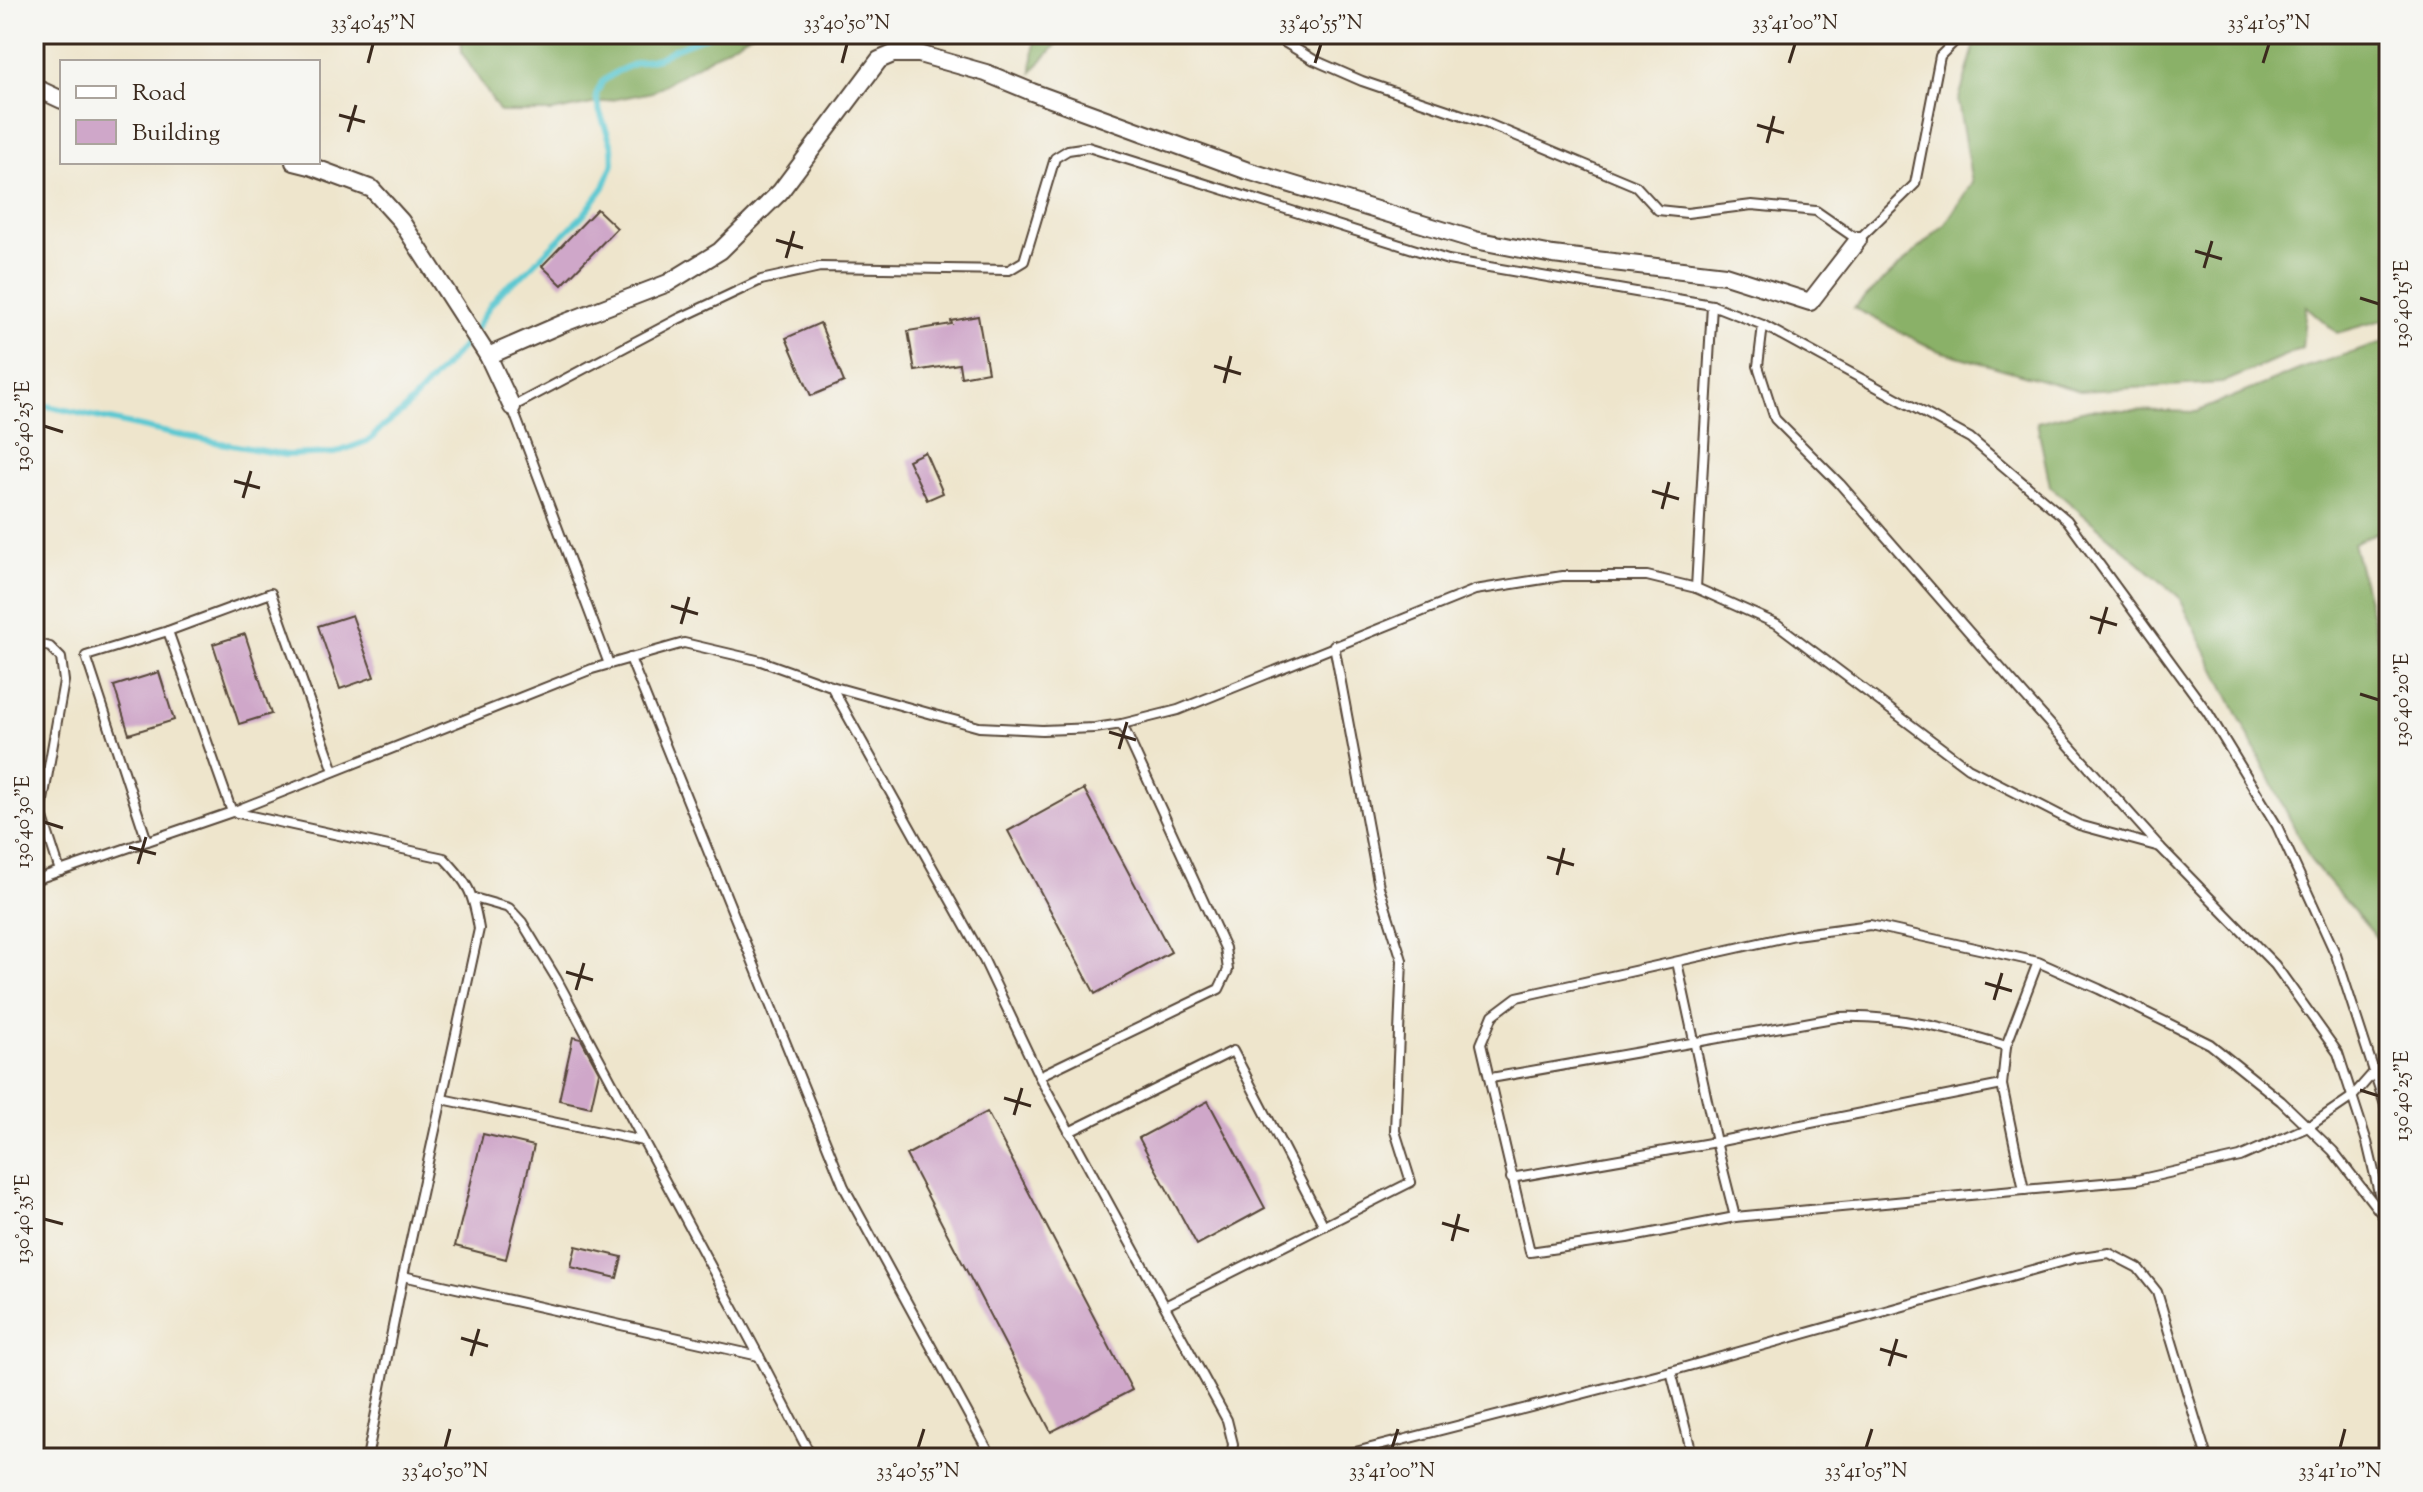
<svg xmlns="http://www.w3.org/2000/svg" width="2423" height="1492" font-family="'Sorts Mill Goudy',serif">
<rect width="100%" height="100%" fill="#f6f6f2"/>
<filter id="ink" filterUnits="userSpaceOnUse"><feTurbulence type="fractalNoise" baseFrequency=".0125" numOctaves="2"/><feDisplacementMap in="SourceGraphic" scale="16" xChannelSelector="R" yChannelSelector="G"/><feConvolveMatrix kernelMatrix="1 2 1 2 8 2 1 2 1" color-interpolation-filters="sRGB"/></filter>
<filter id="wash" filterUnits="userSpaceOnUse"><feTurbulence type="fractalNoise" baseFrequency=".006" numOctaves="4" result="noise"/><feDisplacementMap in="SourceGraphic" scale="32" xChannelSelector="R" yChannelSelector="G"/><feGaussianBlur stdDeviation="1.8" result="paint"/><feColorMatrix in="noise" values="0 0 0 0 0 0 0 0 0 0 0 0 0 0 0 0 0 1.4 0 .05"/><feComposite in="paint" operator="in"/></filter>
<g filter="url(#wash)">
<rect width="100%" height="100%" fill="#eee5cc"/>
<g fill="#8ab167" stroke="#626e42" stroke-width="2">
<polygon points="461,34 750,34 652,92 552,112 500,112 462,53"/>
<polygon points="1035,34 1066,34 1032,72"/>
<polygon points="1978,34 2389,34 2389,318 2337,333 2306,306 2302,348 2222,383 2080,391 1936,350 1854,308 1945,224 1972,183 1958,102"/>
<polygon points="2389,341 2389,527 2353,543 2385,665 2389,670 2389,952 2311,861 2179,597 2050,486 2037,422 2090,409 2196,412 2306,367"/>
</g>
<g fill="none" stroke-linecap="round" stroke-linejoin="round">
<polyline stroke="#5bc8d1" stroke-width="6" points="34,403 177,435 286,455 335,453 370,440 381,428 403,411 469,340 491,304 506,287 523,275 584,214 604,187 613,164 612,146 598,107 596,95 602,82 616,72 636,63 658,58 674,49 712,34"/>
</g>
<g id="blocks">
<g fill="#cfa7c9">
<polygon points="597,209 617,228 562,285 542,266"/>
<polygon points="978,316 988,372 961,377 959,364 915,371 908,331 952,324 951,321"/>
<polygon points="820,323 844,382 811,396 786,338"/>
<polygon points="925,452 943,493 927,500 908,460"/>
<polygon points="352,615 374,677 340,689 318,626"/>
<polygon points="245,634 271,714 239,724 213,644"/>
<polygon points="159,672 174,720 129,734 114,686"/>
<polygon points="1084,789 1171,952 1095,994 1008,831"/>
<polygon points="573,1037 581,1039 599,1072 591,1107 559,1100"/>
<polygon points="1208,1101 1265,1208 1197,1245 1139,1138"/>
<polygon points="987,1112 1132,1390 1051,1432 906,1155"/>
<polygon points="483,1134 534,1146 506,1259 455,1246"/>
<polygon points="576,1246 622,1257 617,1278 571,1267"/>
</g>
</g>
</g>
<g filter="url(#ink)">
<use href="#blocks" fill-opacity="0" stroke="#564638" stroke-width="2"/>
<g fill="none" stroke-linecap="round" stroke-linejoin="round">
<defs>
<g id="lane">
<polyline points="1271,34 1314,60 1362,81 1486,123 1636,186 1658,210 1687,213 1752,205 1816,211 1858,240 1915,184 1940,56 1962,34"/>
<polyline points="1763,325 1758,366 1775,419 1840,484 2024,695 2160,847 2275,965 2338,1053 2367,1142 2389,1235"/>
<polyline points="1696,588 1712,305"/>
<polyline points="168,631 271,593 334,771"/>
<polyline points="34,643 50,647 61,658 64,681 41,812 60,871"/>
<polyline points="630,658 844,1187 992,1458"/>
<polyline points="609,664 512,407 678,319 761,280 820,267 1009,270 1024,261 1055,158 1068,150 1088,147 1448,260 1712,305 1763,325 1970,438 2067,520 2208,713 2277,826 2336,955 2385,1105 2389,1112"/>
<polyline points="831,686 984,960 1039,1076 1219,989 1228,970 1225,948 1122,724"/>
<path d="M 233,812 L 444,858 C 469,884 473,893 479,929 L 403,1276 L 367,1458"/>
<polyline points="147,841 86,656 168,631 232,812"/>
<polyline points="34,880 232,812 592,669 684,643 761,661 831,686 979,727 1042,730 1095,728 1122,724 1178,710 1475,590 1562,576 1647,576 1696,588 1777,624 1968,768 2079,825 2160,847"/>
<polyline points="474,898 509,908 522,922 556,978 759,1356 812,1458"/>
<polyline points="1677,962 1716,1142 1735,1217"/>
<polyline points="2038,962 2006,1046 2002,1085 2024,1190 1735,1217 1627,1238 1530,1252 1481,1044 1493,1015 1517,997 1795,935 1870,925 2038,962 2099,989 2210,1044 2281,1101 2333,1151 2384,1217"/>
<polyline points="1039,1076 1227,1420 1233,1444 1231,1458"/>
<path d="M 1491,1078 L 1839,1017 C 1897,1015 1951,1029 2006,1046"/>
<polyline points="442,1099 643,1141"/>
<polyline points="1069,1132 1233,1051 1324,1226"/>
<polyline points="1511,1178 1716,1142 2002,1085"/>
<polyline points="2024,1190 2137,1180 2240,1157 2308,1127 2352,1097 2374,1072"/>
<polyline points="403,1276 759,1356"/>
<polyline points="1165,1306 1411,1182 1395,1131 1402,960 1379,887 1334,645"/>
<polyline points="1671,1371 1693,1458"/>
<polyline points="1332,1458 1671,1371 2075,1258 2109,1253 2138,1268 2157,1292 2207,1458"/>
</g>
<g id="street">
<polyline points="34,87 62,100"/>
<polyline points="294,162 310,166 372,189 401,221 488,356 512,407"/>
<polyline points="488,356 564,323 668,283 720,251 780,192 879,60 893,54 919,54 986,73 1032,92 1248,171 1475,240 1553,255 1725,275 1810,302 1858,240"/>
</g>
</defs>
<use href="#lane" stroke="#564638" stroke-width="12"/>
<use href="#street" stroke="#564638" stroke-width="20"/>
<use href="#lane" stroke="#fff" stroke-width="8"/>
<use href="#street" stroke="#fff" stroke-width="16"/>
</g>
</g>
<path fill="none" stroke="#3b2a1e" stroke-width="3" d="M 368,63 L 373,44M 842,63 L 847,44M 1315,63 L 1321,44M 1789,63 L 1795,44M 2263,63 L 2269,44M 339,115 L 365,122M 1757,125 L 1784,133M 348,132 L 356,105M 1767,143 L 1774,116M 776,240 L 803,248M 2195,251 L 2222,259M 786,258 L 794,231M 2204,268 L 2212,241M 2360,298 L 2379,304M 1214,366 L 1241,374M 1224,383 L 1231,356M 44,426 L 63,432M 234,481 L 260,488M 1652,491 L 1679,499M 243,498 L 251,471M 1662,509 L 1669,482M 671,606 L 698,614M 2090,617 L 2117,625M 681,624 L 689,597M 2099,634 L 2107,607M 2360,694 L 2379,700M 1109,732 L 1136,740M 1119,749 L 1127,722M 44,822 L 63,828M 129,847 L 156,854M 1547,857 L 1574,865M 138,864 L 146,837M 1557,875 L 1564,848M 566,972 L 593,980M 1985,983 L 2012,991M 576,990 L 584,963M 1994,1000 L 2002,973M 2360,1090 L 2379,1096M 1004,1098 L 1031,1106M 1014,1115 L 1022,1088M 44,1219 L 63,1224M 1442,1223 L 1469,1231M 1452,1241 L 1459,1214M 461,1338 L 488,1346M 1880,1349 L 1907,1357M 471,1356 L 479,1329M 1889,1366 L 1897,1339M 445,1448 L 450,1429M 918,1448 L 924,1429M 1392,1448 L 1398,1429M 1866,1448 L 1872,1429M 2340,1448 L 2345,1429"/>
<rect width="2423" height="1492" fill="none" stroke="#f6f6f2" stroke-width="88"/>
<rect x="60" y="60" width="260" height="104" fill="#f6f6f2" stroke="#aba49d" stroke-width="2"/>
<rect x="76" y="86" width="40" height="12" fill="#ffffff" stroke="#aba49d" stroke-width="2"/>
<text x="132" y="100" font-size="24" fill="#3b2a1e">Road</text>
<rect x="76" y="120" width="40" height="24" fill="#cfa7c9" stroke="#aba49d" stroke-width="2"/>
<text x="132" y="140" font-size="24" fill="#3b2a1e">Building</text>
<rect x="44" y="44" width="2335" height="1404" fill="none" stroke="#3b2a1e" stroke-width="3"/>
<g font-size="20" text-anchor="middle" fill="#3b2a1e">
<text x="373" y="29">33°40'45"N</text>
<text x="847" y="29">33°40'50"N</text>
<text x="1321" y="29">33°40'55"N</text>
<text x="1795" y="29">33°41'00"N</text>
<text x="2269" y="29">33°41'05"N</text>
<text transform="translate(2401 304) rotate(-90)" y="7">130°40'15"E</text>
<text transform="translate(22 426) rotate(-90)" y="7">130°40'25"E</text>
<text transform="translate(2401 700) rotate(-90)" y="7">130°40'20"E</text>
<text transform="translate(22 822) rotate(-90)" y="7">130°40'30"E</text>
<text transform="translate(2401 1096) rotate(-90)" y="7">130°40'25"E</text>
<text transform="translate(22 1219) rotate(-90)" y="7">130°40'35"E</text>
<text x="445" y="1477">33°40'50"N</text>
<text x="918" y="1477">33°40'55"N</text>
<text x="1392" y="1477">33°41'00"N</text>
<text x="1866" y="1477">33°41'05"N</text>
<text x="2340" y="1477">33°41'10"N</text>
</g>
</svg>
